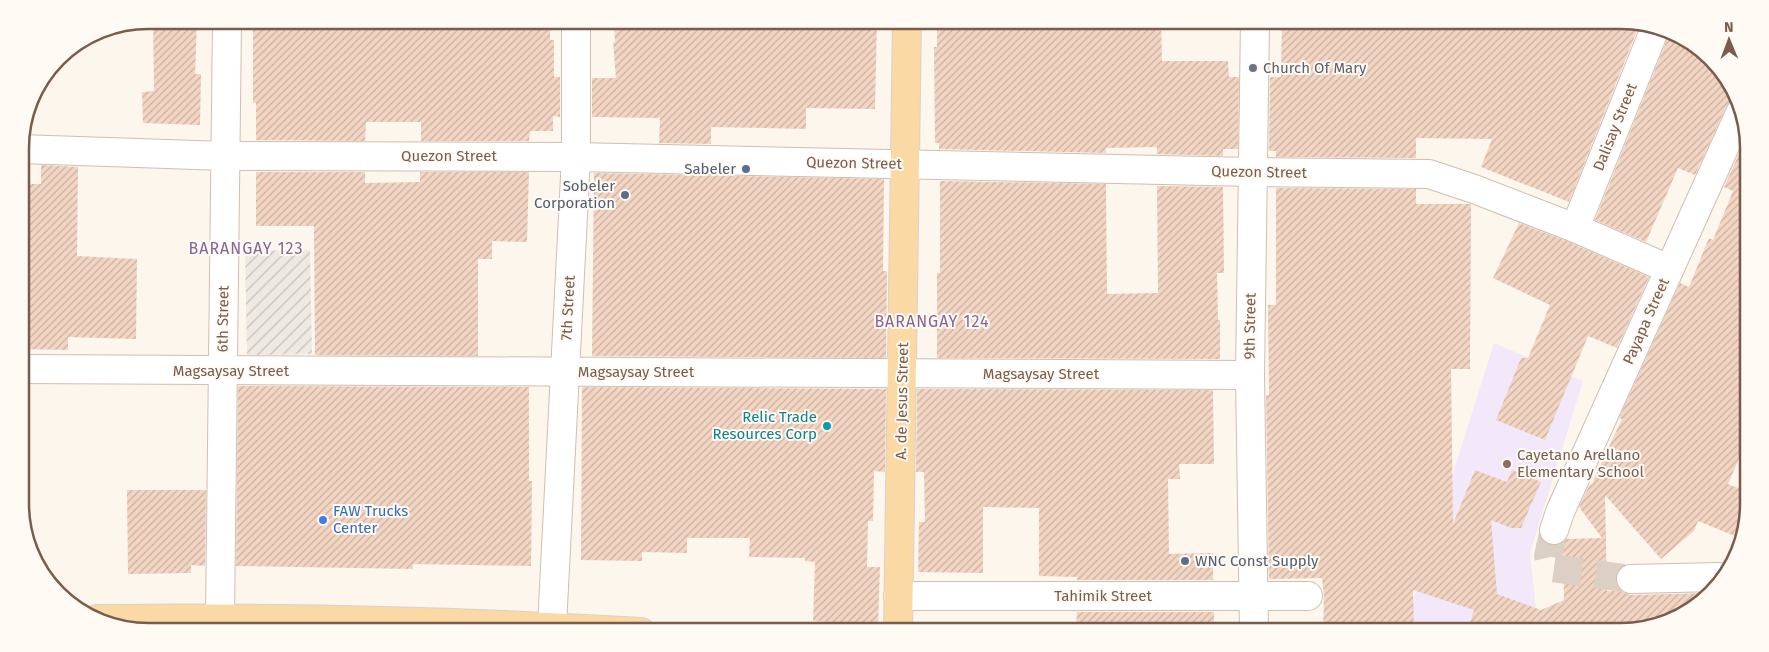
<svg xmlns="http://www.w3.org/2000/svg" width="1769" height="652" font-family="'Fira Sans',sans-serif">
<defs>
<pattern id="industrial-furrows" width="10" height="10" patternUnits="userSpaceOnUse" patternTransform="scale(1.25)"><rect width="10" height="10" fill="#efe9e4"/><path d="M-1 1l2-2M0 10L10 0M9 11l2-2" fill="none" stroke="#c7c0bb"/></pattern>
<pattern id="building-hatch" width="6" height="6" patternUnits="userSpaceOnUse" patternTransform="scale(1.25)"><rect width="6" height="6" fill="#f3d5c3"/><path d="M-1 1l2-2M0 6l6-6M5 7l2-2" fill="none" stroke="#cab0a1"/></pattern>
</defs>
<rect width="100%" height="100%" fill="#fdf6ec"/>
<polygon fill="url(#industrial-furrows)" points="310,250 312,354 247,355 245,251"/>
<polygon fill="#f3e8fa" points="1494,343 1583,381 1530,553 1538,628 1536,632 1403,632"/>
<g fill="url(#building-hatch)">
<polygon points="153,20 197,20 195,74 201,74 200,125 143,123 142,92 154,91"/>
<polygon points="253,20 550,20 550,40 554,40 554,77 560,77 560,117 553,116 553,131 530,131 529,141 421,141 421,122 366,122 365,141 256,140 256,103 253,103"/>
<polygon points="614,20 877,20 875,109 806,108 806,129 711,127 711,144 659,143 660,118 592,117 592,78 616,78 613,42 615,42"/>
<polygon points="937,20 1161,20 1162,61 1228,61 1229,77 1239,77 1238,149 1223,149 1223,156 1157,154 1157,147 1106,148 1106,153 939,149 939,143 935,143 934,47 937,47"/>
<polygon points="1282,20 1621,20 1640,23 1569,202 1481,167 1492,139 1416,138 1416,158 1276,157 1276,151 1269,151 1269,148 1270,77 1281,77"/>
<polygon points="1670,32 1718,64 1734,99 1726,107 1695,175 1678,168 1646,242 1595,220"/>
<polygon points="1748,134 1744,447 1728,484 1743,490 1742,539 1698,521 1694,531 1661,559 1605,495 1607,591 1621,591 1631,595 1708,593 1699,605 1628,632 1467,632 1474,610 1413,590 1414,632 1323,632 1324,596 1322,578 1269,579 1266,395 1269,395 1268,305 1276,305 1276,188 1416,189 1416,204 1471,204 1470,369 1451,369 1453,524 1475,470 1507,482 1512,470 1541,482 1521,528 1511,528 1491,520 1497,594 1541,610 1564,600 1563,542 1566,539 1602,538 1579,507 1589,486 1594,482 1593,481 1622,419 1619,418 1680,283 1689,287 1709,238 1713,240 1733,191 1724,187"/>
<polygon points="41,165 78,167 77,256 137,259 136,339 68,337 68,350 23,349 26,290 23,290 24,236 21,236 21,184 41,184"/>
<polygon points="256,172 365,172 365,183 420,182 420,172 529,172 527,242 492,241 492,259 478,259 478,356 315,355 314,226 256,226"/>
<polygon points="594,173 884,179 883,271 887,271 886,358 592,356"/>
<polygon points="940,181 1106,184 1107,294 1158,293 1157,186 1223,187 1224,273 1217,273 1218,320 1220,320 1220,359 937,358 937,273 940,273"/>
<polygon points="1519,223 1569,242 1649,277 1617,348 1588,336 1545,440 1496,420 1521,358 1528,358 1550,305 1493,278"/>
<polygon points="238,386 529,387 529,481 532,481 531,566 413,564 413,569 236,566"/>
<polygon points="582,387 886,389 885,472 874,471 873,521 868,521 867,567 880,567 878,625 813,621 815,562 805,561 805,558 749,557 750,538 687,538 687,553 642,552 642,561 581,560"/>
<polygon points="917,389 1213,390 1214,464 1179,464 1180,479 1168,479 1169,554 1213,553 1213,580 1077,580 1077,577 1039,576 1039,508 983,507 983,573 918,572 919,522 925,522 924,472 916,472"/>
<polygon points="127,490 206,490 205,566 191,565 191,573 128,574"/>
<polygon points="1077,612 1214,612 1214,632 1076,632"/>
</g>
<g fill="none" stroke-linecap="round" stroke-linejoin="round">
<polyline stroke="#dcd0c4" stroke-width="28" stroke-dasharray="28 14" stroke-linecap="butt" points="1554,530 1548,556 1551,568 1631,579"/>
<defs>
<g id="minor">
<polyline points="20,149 225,156 576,157 1252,172 1429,174 1474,189 1575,228 1669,269"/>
<polyline points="1575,228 1656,26"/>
<polyline points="22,369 1250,375"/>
<polyline points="1554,530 1560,512 1740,113"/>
<polyline points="1631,579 1719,577"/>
<polyline points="898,596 1308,596"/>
<polyline points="220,618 227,20"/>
<polyline points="552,626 576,157 576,20"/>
<polyline points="1254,632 1250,375 1255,20"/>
</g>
<g id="major">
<path d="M 97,619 C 278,617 460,621 641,632"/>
<polyline points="898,632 907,20"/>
</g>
</defs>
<use href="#minor" stroke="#d1beb0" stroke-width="30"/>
<use href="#major" stroke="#dad1cd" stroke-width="30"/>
<use href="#minor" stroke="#fff" stroke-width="28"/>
<use href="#major" stroke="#fbd9a5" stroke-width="28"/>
</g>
<circle fill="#6b7280" stroke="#fffaf3" stroke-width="2" cx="1253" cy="68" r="5"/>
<g fill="#5c6f8a" stroke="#fffaf3" stroke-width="2">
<circle cx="746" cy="169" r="5"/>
<circle cx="625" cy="195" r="5"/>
<circle cx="1185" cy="561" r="5"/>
</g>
<circle fill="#0f9aa8" stroke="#fffaf3" stroke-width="2" cx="827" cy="426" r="5"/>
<circle fill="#8d6e63" stroke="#fffaf3" stroke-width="2" cx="1507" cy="464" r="5"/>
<circle fill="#3f7fe0" stroke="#fffaf3" stroke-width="2" cx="323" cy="520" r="5"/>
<g text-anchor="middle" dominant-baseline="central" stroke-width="4" stroke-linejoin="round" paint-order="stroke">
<g font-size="15" fill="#5b616d" stroke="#fffaf3" text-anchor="start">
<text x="1263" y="68">Church Of Mary</text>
</g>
<g font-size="15" fill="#7a5c4d" stroke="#fffaf3">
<text transform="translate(1615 127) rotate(-68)">Dalisay Street</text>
<text x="449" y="156">Quezon Street</text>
<text transform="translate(854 163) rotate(1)">Quezon Street</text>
<text transform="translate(1259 172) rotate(1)">Quezon Street</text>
<text transform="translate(568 308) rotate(-87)">7th Street</text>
<text transform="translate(223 319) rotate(-89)">6th Street</text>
<text transform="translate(1646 321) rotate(-66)">Payapa Street</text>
<text transform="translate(1250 326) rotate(-89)">9th Street</text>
<text x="231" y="371">Magsaysay Street</text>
<text x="636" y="372">Magsaysay Street</text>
<text x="1041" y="374">Magsaysay Street</text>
<text transform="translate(902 401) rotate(-89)">A. de Jesus Street</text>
<text x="1103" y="596">Tahimik Street</text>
</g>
<g font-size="15" fill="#4e5e75" stroke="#fffaf3" text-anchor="end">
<text x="736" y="169">Sabeler</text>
<text x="615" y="186">Sobeler<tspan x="615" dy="17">Corporation</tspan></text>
<text x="1195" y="561" text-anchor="start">WNC Const Supply</text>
</g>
<g font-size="15" fill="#0d838f" stroke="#fffaf3" text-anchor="end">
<text x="817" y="417">Relic Trade<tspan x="817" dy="17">Resources Corp</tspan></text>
</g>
<g font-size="15" fill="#785e54" stroke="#fffaf3" text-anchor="start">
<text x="1517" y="455">Cayetano Arellano<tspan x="1517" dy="17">Elementary School</tspan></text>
</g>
<g font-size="15" fill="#366cbe" stroke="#fffaf3" text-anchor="start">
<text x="333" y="511">FAW Trucks<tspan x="333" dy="17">Center</tspan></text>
</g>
<g font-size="16" letter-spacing="1" fill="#846695" stroke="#fffaf3">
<text x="246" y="248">BARANGAY 123</text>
<text x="932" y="321">BARANGAY 124</text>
</g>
</g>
<path d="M0 0H1769V652H0ZM148 29H1621A119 119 0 0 1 1740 148V504A119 119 0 0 1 1621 623H148A119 119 0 0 1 29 504V148A119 119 0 0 1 148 29Z" fill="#fffaf3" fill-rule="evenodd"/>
<path fill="none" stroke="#7a5c4d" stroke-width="2.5" d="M148 29H1621A119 119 0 0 1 1740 148V504A119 119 0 0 1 1621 623H148A119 119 0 0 1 29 504V148A119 119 0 0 1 148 29Z"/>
<g transform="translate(1729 40) rotate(359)" stroke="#fffaf3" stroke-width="4" paint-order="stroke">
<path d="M0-4L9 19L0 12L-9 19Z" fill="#7a5c4d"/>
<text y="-8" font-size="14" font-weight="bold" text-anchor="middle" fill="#7a5c4d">N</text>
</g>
</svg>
